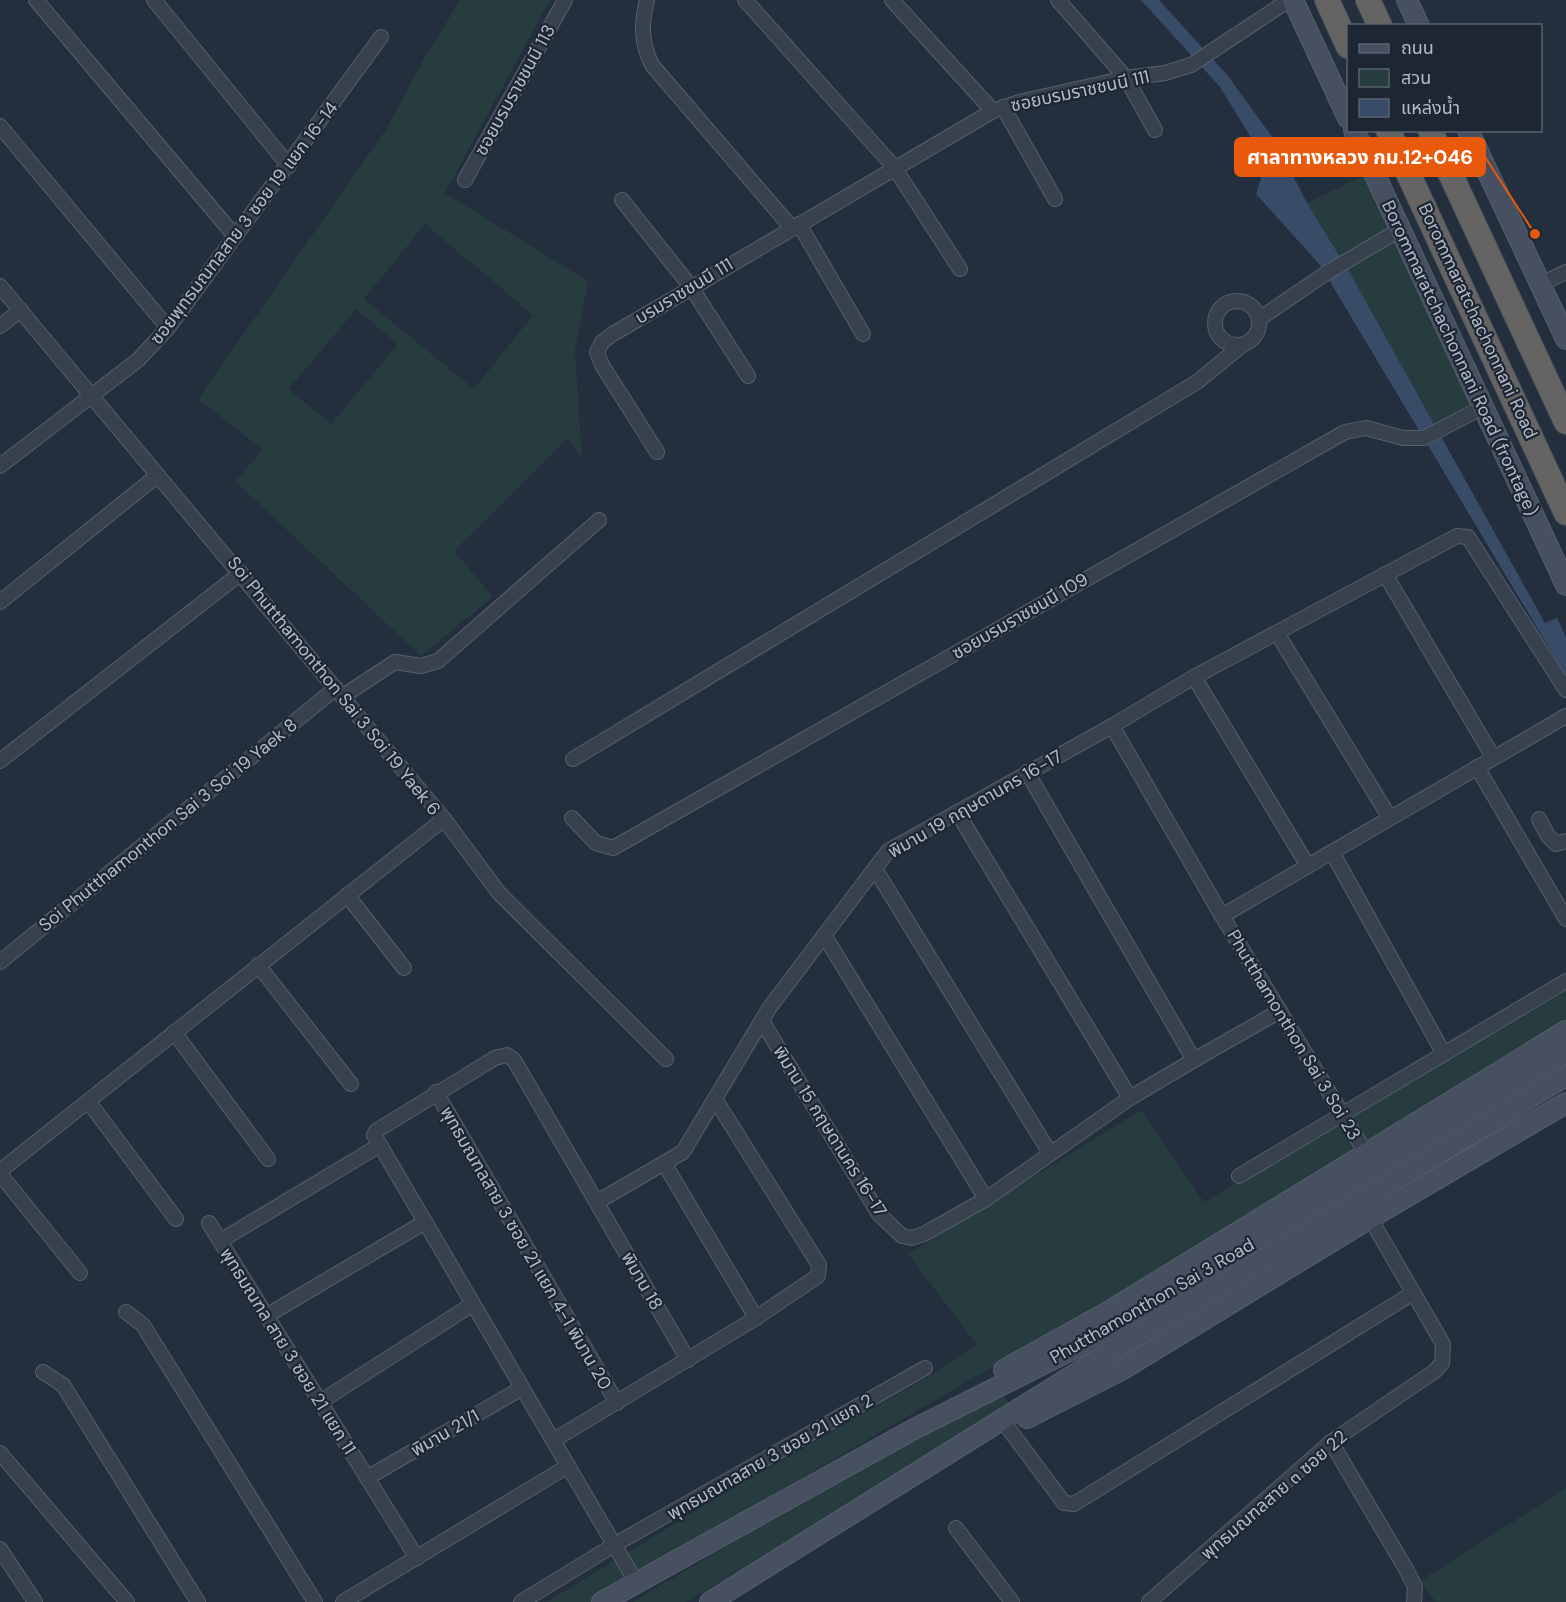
<svg xmlns="http://www.w3.org/2000/svg" width="1566" height="1602" font-family="'DM Sans','Noto Sans Thai',sans-serif">
<rect width="100%" height="100%" fill="#242f3e"/>
<g fill="#263c3f" fill-rule="evenodd">
<path d="M 460,0 L 550,0 L 445,193 L 588,281 L 575,351 L 582,461 L 569,438 L 454,551 L 493,597 L 421,656 L 235,481 L 263,450 L 198,399 L 385,131 L 423,61 ZM 425,224 L 533,315 L 474,389 L 364,299 ZM 356,309 L 398,344 L 331,424 L 289,389 Z"/>
<polygon points="1364,175 1471,405 1435,425 1307,203"/>
<polygon points="1566,989 1566,1024 1230,1228 590,1602 547,1602 726,1492 935,1373 977,1345 908,1254 1141,1110 1204,1202"/>
<polygon points="1002,1393 1011,1406 686,1602 633,1602 832,1483"/>
<polygon points="1566,1488 1566,1602 1436,1602 1420,1581"/>
</g>
<polygon fill="#394c67" points="1141,0 1159,0 1228,76 1275,141 1307,203 1351,275 1545,623 1557,618 1566,637 1566,676 1320,265 1256,194 1266,162 1220,87"/>
<g fill="none" stroke-linecap="round" stroke-linejoin="round">
<defs>
<g id="minor">
<polyline points="36,0 234,235"/>
<polyline points="154,0 289,166"/>
<path d="M 647,0 C 641,25 641,42 652,65 L 791,227"/>
<polyline points="745,0 894,167 960,269"/>
<polyline points="892,0 993,111"/>
<polyline points="1058,0 1126,78 1155,130"/>
<polyline points="1003,107 1055,199"/>
<polyline points="0,126 168,328"/>
<polyline points="465,180 565,0"/>
<polyline points="622,200 691,287 748,376"/>
<polyline points="799,224 863,334"/>
<polyline points="1541,284 1566,272"/>
<polyline points="0,286 444,819 0,1171"/>
<circle cx="1237" cy="323" r="22"/>
<polyline points="1259,319 1328,272 1401,229"/>
<polyline points="0,326 21,310"/>
<polyline points="657,452 602,365 597,352 602,342 613,334 993,111 1019,102 1126,78 1165,73 1191,65 1289,0"/>
<polyline points="0,466 138,360 168,328 381,37"/>
<polyline points="1385,574 1493,757"/>
<polyline points="0,602 158,475"/>
<polyline points="1277,633 1390,818"/>
<polyline points="1194,677 1308,866"/>
<polyline points="343,696 395,662 421,666 438,661 599,520"/>
<polyline points="1112,726 1222,916 1366,1153"/>
<polyline points="573,759 1197,382 1241,346"/>
<polyline points="0,761 241,573"/>
<polyline points="1477,767 1566,919"/>
<polyline points="957,812 1130,1098 1194,1060 1027,772"/>
<polyline points="572,818 596,843 613,848 1345,432 1366,428 1403,438 1424,438 1483,407"/>
<polyline points="444,819 499,893 666,1059"/>
<polyline points="1539,819 1548,836 1556,844 1566,841"/>
<polyline points="1332,852 1444,1054"/>
<polyline points="875,869 1050,1153"/>
<polyline points="347,895 404,968"/>
<polyline points="1222,916 1566,716"/>
<polyline points="824,935 986,1199"/>
<polyline points="0,962 336,688"/>
<polyline points="258,965 351,1084"/>
<polyline points="762,1021 879,1214 902,1236 912,1238 924,1234 986,1199 1130,1098"/>
<polyline points="174,1032 268,1159"/>
<polyline points="1194,1060 1280,1011"/>
<polyline points="436,1092 617,1403"/>
<polyline points="88,1101 176,1219"/>
<polyline points="380,1145 220,1241 417,1558"/>
<polyline points="664,1163 756,1318"/>
<polyline points="0,1174 80,1273"/>
<polyline points="1239,1176 1566,981"/>
<polyline points="597,1202 683,1152 770,1007 888,851 1112,726 1194,677 1457,536 1468,537 1566,690"/>
<polyline points="209,1223 220,1241"/>
<polyline points="126,1312 143,1325 315,1602"/>
<polyline points="266,1316 425,1222"/>
<polyline points="43,1372 63,1385 198,1602"/>
<polyline points="320,1402 473,1304"/>
<polyline points="1008,1428 1064,1503 1074,1504 1413,1293"/>
<polyline points="554,1440 756,1318 818,1276 819,1265 715,1099"/>
<polyline points="1331,1442 1406,1569 1415,1587 1414,1602"/>
<polyline points="0,1453 127,1602"/>
<polyline points="367,1478 522,1388"/>
<polyline points="956,1528 1012,1602"/>
<polyline points="0,1549 35,1602"/>
<polyline points="636,1582 380,1145 374,1135 376,1131 495,1058 507,1055 514,1060 688,1360"/>
<polyline points="343,1602 568,1466"/>
<polyline points="521,1602 614,1545 925,1368"/>
<polyline points="1149,1602 1331,1442 1435,1371 1442,1363 1443,1344 1370,1218"/>
</g>
<g id="secondary">
<polyline points="1293,0 1348,118"/>
<polyline points="1407,0 1419,26"/>
<polyline points="1354,130 1566,585"/>
<polyline points="1468,130 1566,339"/>
<polyline points="1004,1370 1113,1309 1566,1031"/>
<polyline points="1027,1418 1121,1370 1370,1218 1566,1103"/>
<polyline points="602,1602 914,1429 1093,1339 1566,1052"/>
<polyline points="710,1602 1104,1356 1566,1076"/>
</g>
<g id="trunk">
<polyline points="1327,0 1348,46"/>
<polyline points="1368,0 1380,26"/>
<polyline points="1388,130 1566,513"/>
<polyline points="1430,130 1566,422"/>
</g>
</defs>
<use href="#minor" stroke="#565f6c" stroke-width="16"/>
<use href="#secondary" stroke="#565f6c" stroke-width="22"/>
<use href="#trunk" stroke="#434c59" stroke-width="26"/>
<use href="#minor" stroke="#38414e" stroke-width="14"/>
<use href="#secondary" stroke="#465061" stroke-width="20"/>
<use href="#trunk" stroke="#656462" stroke-width="24"/>
</g>
<g text-anchor="middle" dominant-baseline="central" stroke-width="4.5" stroke-linejoin="round" paint-order="stroke">
<g font-size="18" fill="#b4bcc9" stroke="#1d2633">
<text transform="translate(515 90) rotate(-61)">ซอยบรมราชชนนี 113</text>
<text transform="translate(1080 91) rotate(-12)">ซอยบรมราชชนนี 111</text>
<text transform="translate(244 223) rotate(-53)">ซอยพุทธมณฑลสาย 3 ซอย 19 แยก 16-14</text>
<text transform="translate(684 291) rotate(-31)">บรมราชชนนี 111</text>
<text transform="translate(1478 321) rotate(65)">Borommaratchachonnani Road</text>
<text transform="translate(1460 358) rotate(65)">Borommaratchachonnani Road (frontage)</text>
<text transform="translate(1020 616) rotate(-30)">ซอยบรมราชชนนี 109</text>
<text transform="translate(334 686) rotate(51)">Soi Phutthamonthon Sai 3 Soi 19 Yaek 6</text>
<text transform="translate(975 804) rotate(-30)">พิมาน 19 กฤษดานคร 16-17</text>
<text transform="translate(168 825) rotate(-39)">Soi Phutthamonthon Sai 3 Soi 19 Yaek 8</text>
<text transform="translate(1294 1035) rotate(59)">Phutthamonthon Sai 3 Soi 23</text>
<text transform="translate(830 1131) rotate(58)">พิมาน 15 กฤษดานคร 16-17</text>
<text transform="translate(526 1248) rotate(60)">พุทธมณฑลสาย 3 ซอย 21 แยก 4-1 พิมาน 20</text>
<text transform="translate(642 1281) rotate(60)">พิมาน 18</text>
<text transform="translate(1152 1301) rotate(-30)">Phutthamonthon Sai 3 Road</text>
<text transform="translate(288 1351) rotate(58)">พุทธมณฑล สาย 3 ซอย 21 แยก 11</text>
<text transform="translate(445 1433) rotate(-30)">พิมาน 21/1</text>
<text transform="translate(770 1457) rotate(-30)">พุทธมณฑลสาย 3 ซอย 21 แยก 2</text>
<text transform="translate(1274 1495) rotate(-41)">พุทธมณฑลสาย ๓ ซอย 22</text>
</g>
</g>
<path fill="none" stroke="#e8590c" stroke-width="2" d="M1535 234L1485 157"/>
<circle fill="#e8590c" stroke="#1d2633" stroke-width="2" cx="1535" cy="234" r="6"/>
<rect fill="#e8590c" stroke="#e8590c" stroke-width="2" x="1235" y="138" width="250" height="38" rx="6"/>
<g font-size="20" text-anchor="middle" font-weight="bold" fill="#fff">
<text x="1360" y="164">ศาลาทางหลวง กม.12+046</text>
</g>
<rect x="1347" y="24" width="195" height="108" fill="#1d2633" stroke="#59626f" stroke-width="1.5"/>
<rect x="1359" y="44" width="30" height="9" fill="#465061" stroke="#59626f" stroke-width="1.5"/>
<text x="1401" y="54" font-size="18" fill="#b4bcc9">ถนน</text>
<rect x="1359" y="69" width="30" height="18" fill="#263c3f" stroke="#59626f" stroke-width="1.5"/>
<text x="1401" y="84" font-size="18" fill="#b4bcc9">สวน</text>
<rect x="1359" y="99" width="30" height="18" fill="#394c67" stroke="#59626f" stroke-width="1.5"/>
<text x="1401" y="114" font-size="18" fill="#b4bcc9">แหล่งน้ำ</text>
</svg>
